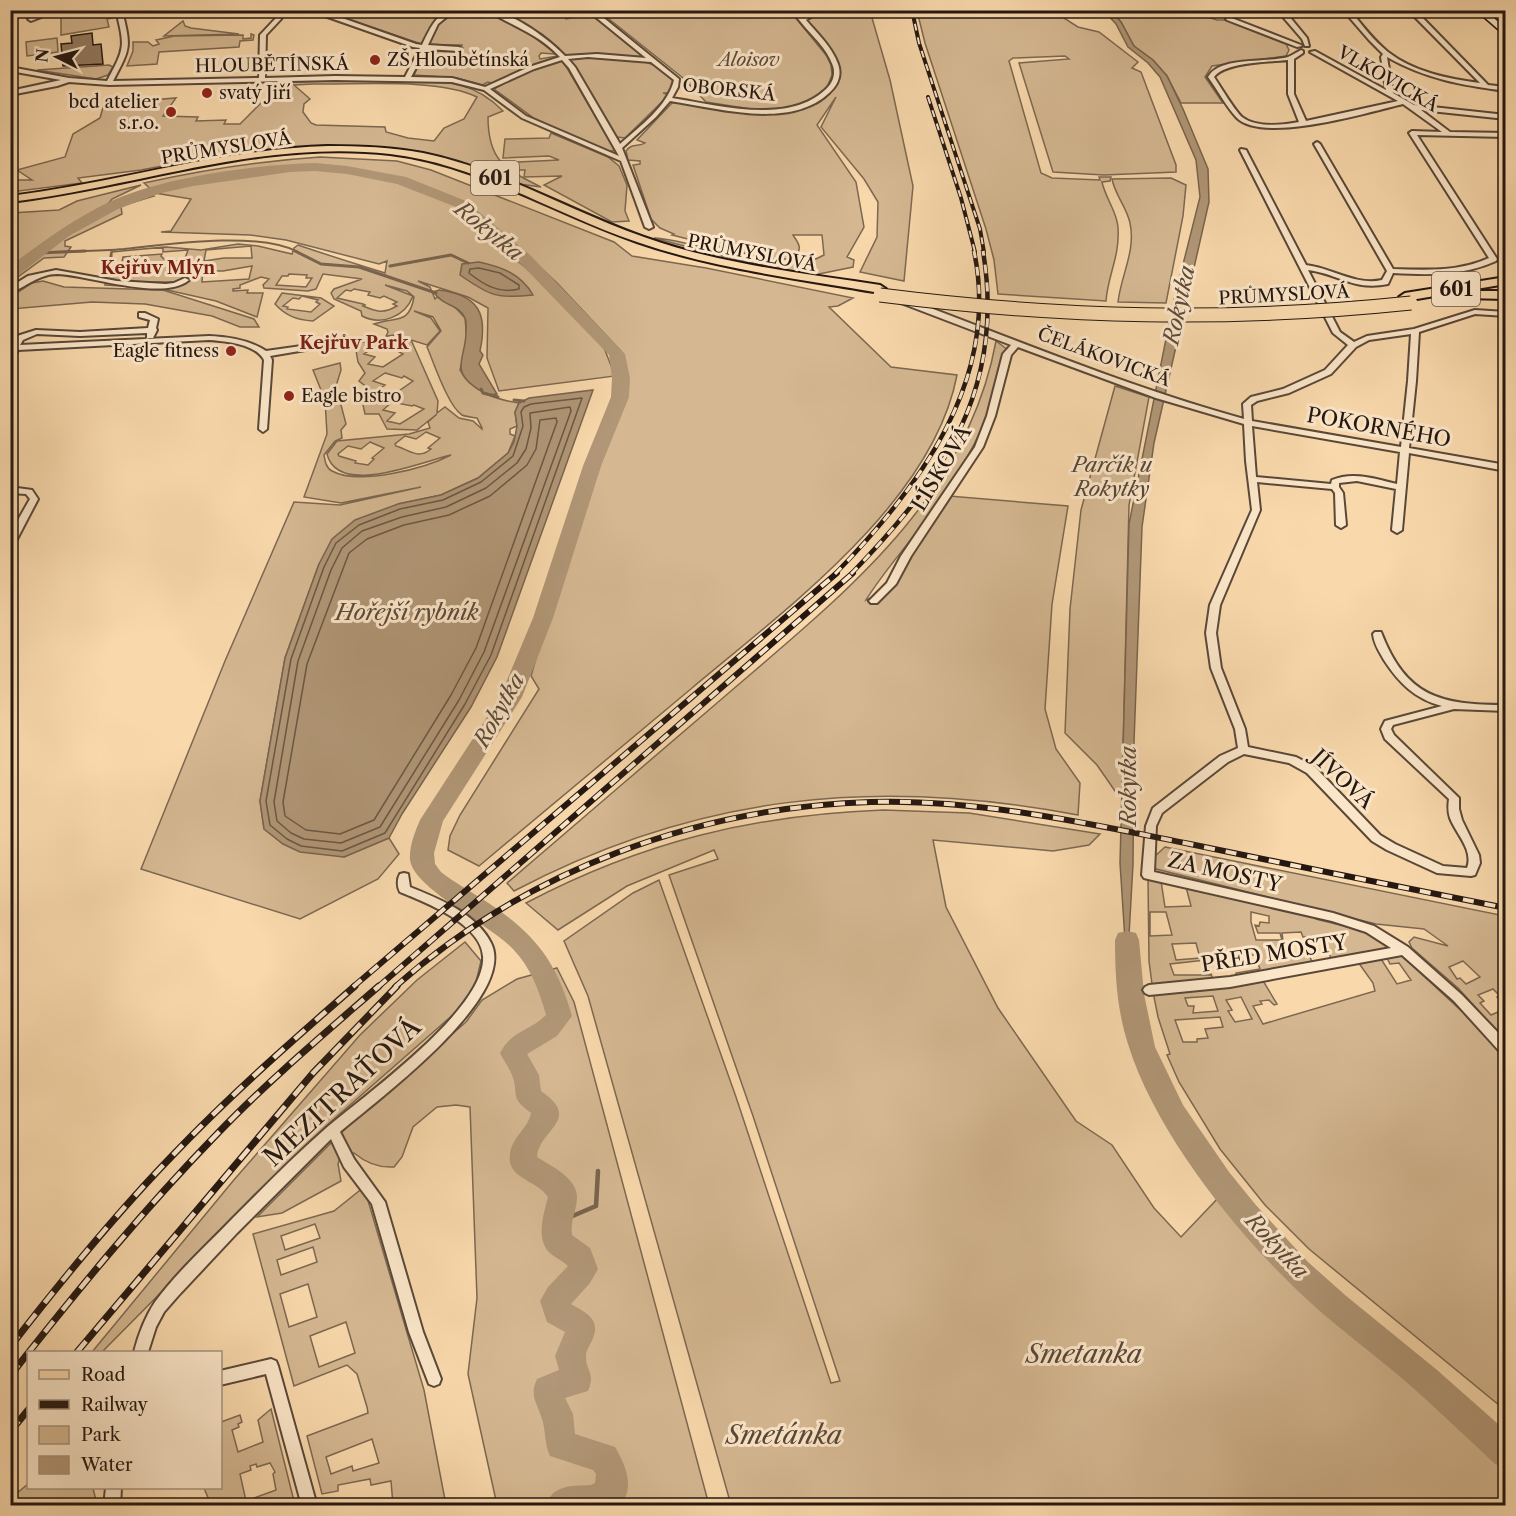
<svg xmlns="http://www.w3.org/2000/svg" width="1516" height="1516" font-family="'Libre Caslon Text',serif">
<rect width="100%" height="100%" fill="#f9d9ac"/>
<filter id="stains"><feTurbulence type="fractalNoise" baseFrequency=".00333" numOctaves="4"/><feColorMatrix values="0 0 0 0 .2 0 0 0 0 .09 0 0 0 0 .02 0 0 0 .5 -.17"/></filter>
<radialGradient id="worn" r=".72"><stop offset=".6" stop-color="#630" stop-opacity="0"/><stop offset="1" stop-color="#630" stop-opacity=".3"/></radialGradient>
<g fill="#d5b892" stroke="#7c6852" stroke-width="1.5" fill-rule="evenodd">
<polygon points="426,10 438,13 448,11 434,22 421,44 324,11 342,11 341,13 355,17 361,15 348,11"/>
<polygon points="541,10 573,11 569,12 572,14 564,16 566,19 577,17 575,15 584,13 581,11 586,11 643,55 640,58 597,54 567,56 543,35 496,11 503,11 512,15 520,12 517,11"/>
<polygon points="112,11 113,18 107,19 109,27 61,35 61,17 73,13"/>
<polygon points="456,11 468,11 482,18 487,15 478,11 485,11 526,31 556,54 541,53 539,56 540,59 557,56 559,58 523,69 494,84 488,82 482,85 457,78 414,75 424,51 460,51 462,45 427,45 439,24"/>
<polygon points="599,11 790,11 826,55 831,65 832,75 825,92 794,108 781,110 757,110 706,102 683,78"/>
<path d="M 819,11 L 870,11 L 890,80 L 913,186 L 904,281 L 860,272 L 877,237 L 878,202 L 864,179 L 821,127 L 836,97 L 817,125 L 856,182 L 864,227 L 847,257 L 854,260 L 853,267 L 814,275 L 741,261 L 654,238 C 702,240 779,282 824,255 L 822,235 L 793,235 C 798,243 802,246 797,256 L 788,259 L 767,259 L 672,235 L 674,234 L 660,228 L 651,219 L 633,165 L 640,164 L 640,161 L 628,160 L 626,151 C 631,143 639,147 645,143 L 637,140 L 672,103 L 679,102 C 716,107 813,130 834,87 C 837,80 837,71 837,64 L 804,20 Z"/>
<path d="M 917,11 L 930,11 L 931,15 L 970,16 L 971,11 L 1034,11 L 1027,12 L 1030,14 L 1037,13 L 1034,11 L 1053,11 L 1078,27 L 1099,32 L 1138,62 L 1132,68 L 1141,72 L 1176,165 L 1176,172 L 1104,175 L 1053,172 L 1019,63 L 1069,59 L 1065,56 L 1013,58 L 1009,61 L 1041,173 L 1052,178 L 1100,180 L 1099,177 L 1111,177 L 1110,181 L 1102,182 C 1105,197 1117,212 1118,227 C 1120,257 1108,274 1106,301 L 998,294 L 994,260 L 986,229 L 925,43 Z"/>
<polygon points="1111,11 1188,11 1217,20 1226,20 1286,44 1289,50 1286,56 1212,66 1205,77 1223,103 1181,103 1167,76 1153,60 1134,46 1121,22"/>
<polygon points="183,21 185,26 191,28 239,34 164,36"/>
<polygon points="251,34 254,35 253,40 240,41 239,47 159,52 157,64 127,66 133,51 133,42 148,42 153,46 159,44 156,40 174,36 243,35 243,39 251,38"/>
<polygon points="57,38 58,52 27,56 26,42"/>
<path d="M 600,57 C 626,59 659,57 674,83 L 670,93 L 663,93 L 669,95 L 625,138 L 617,137 L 570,59 Z"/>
<polygon points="561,60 567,68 615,150 608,152 535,119 494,89 517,76"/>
<polygon points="109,65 113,67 108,75 96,79 37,70"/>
<path d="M 402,79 C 442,81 473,80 503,111 L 488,117 C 488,161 505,169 541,187 L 512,183 L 452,160 L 418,152 L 328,145 L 242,151 L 141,170 L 78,178 L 82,183 L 11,192 L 10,180 L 32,180 L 17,170 L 65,157 L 73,134 L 100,118 L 104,104 L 176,98 L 163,116 L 198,117 L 196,121 L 226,120 L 224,124 L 240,124 L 273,91 L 291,82 ZM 313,84 C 357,85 440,78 477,97 L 464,119 L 444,128 L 434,141 L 408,138 L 386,132 L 385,127 L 316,125 L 311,123 L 303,112 L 304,104 L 310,99 L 294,85 Z"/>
<polygon points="551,133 608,157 619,166 627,185 625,211 629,221 612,222 544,185 562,176 524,177 525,170 517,170 518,162 559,160 549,156 503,158 505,139 549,138"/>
<path d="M 320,157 L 397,161 L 431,170 L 614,242 L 632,256 L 706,268 L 853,298 L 838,306 L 829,307 L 891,367 L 957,375 C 933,502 786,609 692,688 C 621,748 550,807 479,866 L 448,850 L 450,836 L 460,815 L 539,689 L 531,676 L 542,637 L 628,383 L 621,351 L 557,283 L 523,251 L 483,232 L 532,273 L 603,345 L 615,376 L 499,391 L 487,358 L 488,308 L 468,297 L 418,281 L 430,287 L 435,299 L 437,297 L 453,305 L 465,318 L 467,341 L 460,370 C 470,391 497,400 519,403 L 515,412 L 517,426 L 510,429 L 510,434 L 515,436 L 508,453 L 478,478 L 441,495 L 398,504 L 319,564 L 285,658 L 260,801 L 264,828 L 344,857 L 389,838 L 399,854 L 378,879 L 300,919 L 141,869 L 225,661 L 294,502 L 340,505 L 421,487 L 341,503 L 304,497 L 327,434 L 325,400 L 313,370 L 340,363 L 341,370 L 336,386 L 346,424 L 341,430 L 342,438 L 335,441 L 324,455 C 325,461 326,468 332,471 C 359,486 426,468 451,455 C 423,461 338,498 327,454 L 337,441 L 409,434 L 430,428 L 428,422 L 437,414 L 417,430 L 387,429 L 379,414 L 365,414 L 363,405 L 373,392 L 359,381 L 365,373 L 358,362 L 355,344 L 394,336 L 412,342 L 438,401 L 437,413 L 445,407 L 459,418 L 473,421 L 482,429 L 482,428 L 477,418 C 473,417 466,417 462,415 C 448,406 434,363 427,347 L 441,331 L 433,317 L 414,311 L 431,318 L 440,331 L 427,345 L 395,335 L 386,336 L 388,332 L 387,329 L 374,324 C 395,316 409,326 414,297 L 407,291 L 385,285 L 413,296 C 405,317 381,326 362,316 L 361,311 L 334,299 L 331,293 L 334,289 L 362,279 L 323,274 L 316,289 L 308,291 L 264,288 L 263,285 L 269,279 L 261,277 L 240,285 L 240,288 L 233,289 L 233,291 L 248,290 L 247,293 L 263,293 L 257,317 L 216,301 L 167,290 L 172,282 L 143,282 L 138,287 L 105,285 L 111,252 L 166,247 L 201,250 L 238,244 L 258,246 L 292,254 L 294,248 L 298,245 C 327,255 356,264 385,273 L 387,261 L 379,264 L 286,240 L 250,235 L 161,232 L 171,231 L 191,199 L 155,193 L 144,183 C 202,170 260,161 320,157 ZM 251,246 L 252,258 L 224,258 L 204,261 L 206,250 ZM 163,247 L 163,252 L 188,250 L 184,261 L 166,261 L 161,256 L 162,254 L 123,257 L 121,266 L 111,267 L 112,252 ZM 252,266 L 249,279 L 202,282 L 203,271 L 223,271 ZM 289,274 L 307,275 L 306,278 L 312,278 L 306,287 L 276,285 L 282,276 L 288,276 ZM 354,289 L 370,292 L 368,295 L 380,298 L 384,296 L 397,302 L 393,304 L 397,306 C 383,314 377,312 363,306 L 365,305 L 363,304 L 337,298 L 346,290 L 351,291 ZM 376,346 L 392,351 L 394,349 L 403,354 L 383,367 L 368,364 L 375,357 L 364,354 ZM 385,373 L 402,378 L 404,376 L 413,381 L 393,395 L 377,391 L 385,385 L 373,381 ZM 392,402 L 412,406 L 414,405 L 424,409 L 400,424 L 387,421 L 395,413 L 383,410 ZM 426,432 L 440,438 L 428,448 L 431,449 C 418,460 410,450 396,446 L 395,444 L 405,436 L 416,439 ZM 370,442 L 384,448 L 372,458 L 374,459 L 368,465 L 355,463 L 356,461 L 339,456 L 338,454 L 348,446 L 361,449 Z"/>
<path d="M 1171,178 L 1186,185 L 1183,216 L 1166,303 L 1118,302 C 1121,275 1136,251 1130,223 C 1127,208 1115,195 1112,179 Z"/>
<polygon points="141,185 112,199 107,205 70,227 11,271 13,235 11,231 11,213 59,210 77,201"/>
<path d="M 151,194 L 154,196 L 121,206 L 122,214 L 65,241 L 65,246 L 71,247 L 64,257 L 44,258 L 11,282 L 11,277 C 54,242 97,210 151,194 Z"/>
<polygon points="43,281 64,287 163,290 254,319 259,327 240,327 212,316 145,304 92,302 11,309 11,297 32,283"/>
<path d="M 282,293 L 321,298 L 334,306 L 313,321 C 297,320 286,316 275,304 ZM 302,296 L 318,300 L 316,302 L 320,304 L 311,312 L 287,309 L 288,307 L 283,306 L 293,298 L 299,299 Z"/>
<path d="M 996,341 L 1008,350 C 996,415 961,473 921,526 C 903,551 882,574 866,600 L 890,591 L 949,496 L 1068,506 L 1052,604 L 1045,709 L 1056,749 L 1080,783 L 1078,815 C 876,777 698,794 514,891 L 507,883 C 579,821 652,759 724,697 C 840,597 967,500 996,341 Z"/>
<polygon points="1115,386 1149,397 1129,505 1122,792 1115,791 1097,765 1065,733 1070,609 1081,510"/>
<path d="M 883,810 L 969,813 L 1100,834 L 1089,845 L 1053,851 L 933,840 L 946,907 L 998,1008 L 1076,1121 L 1112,1145 L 1154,1208 L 1181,1237 L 1222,1194 C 1253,1232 1286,1268 1322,1301 C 1381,1356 1448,1402 1505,1459 L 1505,1505 L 731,1505 L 588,996 L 564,941 L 633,893 L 659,880 L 736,1097 L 831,1383 L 840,1381 L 753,1116 L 669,875 L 718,859 L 714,850 L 627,886 L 558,930 L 526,903 C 642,842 752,815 883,810 Z"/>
<path d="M 1165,847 L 1505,916 L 1505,1006 L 1497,997 L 1499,995 L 1493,989 L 1478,995 L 1484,1001 L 1480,1003 L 1491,1015 L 1505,1009 L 1505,1027 L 1502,1028 L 1505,1032 L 1505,1040 L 1458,988 L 1412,948 L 1409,942 L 1414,937 L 1448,946 L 1424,929 L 1376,924 L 1144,866 ZM 1463,961 L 1480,977 L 1466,984 L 1460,978 L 1457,979 L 1449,967 Z"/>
<path d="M 1148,879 L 1161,881 L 1165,907 L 1191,906 L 1186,887 L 1315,916 L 1316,919 L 1361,930 L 1394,949 L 1332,961 L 1323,936 L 1303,937 L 1301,932 L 1282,933 L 1285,955 L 1309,954 L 1313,965 L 1237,978 L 1236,973 L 1260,969 L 1255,955 L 1238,955 L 1237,952 C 1226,953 1218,956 1206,957 L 1213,980 L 1152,984 L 1149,961 ZM 1150,912 L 1166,912 L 1172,935 L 1150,936 ZM 1251,912 L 1269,916 L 1269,923 L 1260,922 L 1259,926 L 1255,925 L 1258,933 L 1280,933 L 1282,940 L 1256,940 L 1251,922 ZM 1196,943 L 1200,958 L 1176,960 L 1172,944 ZM 1206,960 L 1210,975 L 1174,975 L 1170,964 Z"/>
<polygon points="465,942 481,961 475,986 455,1013 325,1127 102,1352 92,1352 233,1181 360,1035 417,980"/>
<path d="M 1401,955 L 1481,1029 L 1505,1059 L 1505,1410 L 1309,1249 L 1265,1205 L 1220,1149 L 1179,1082 L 1167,1055 L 1170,1054 L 1158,1017 L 1153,992 L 1262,979 L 1277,1004 L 1274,1005 L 1269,1000 L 1260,1001 L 1262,1004 L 1253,1006 L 1263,1024 L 1375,991 L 1373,983 L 1358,962 ZM 1387,958 L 1390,964 L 1399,963 L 1411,980 L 1397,984 L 1381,959 ZM 1213,996 L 1218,1011 L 1193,1013 L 1194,1006 L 1188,1006 L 1185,998 ZM 1241,997 L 1252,1019 L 1235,1022 L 1228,1011 L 1232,1010 L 1226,1000 ZM 1220,1017 L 1223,1027 L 1205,1029 L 1208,1038 L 1197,1039 L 1197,1042 L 1183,1042 L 1175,1020 Z"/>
<path d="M 557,968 L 574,1002 L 709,1505 L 497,1505 L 468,1374 L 477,1298 L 470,1107 L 456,1105 L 437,1107 L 413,1127 L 402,1157 L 394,1167 C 379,1168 366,1163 354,1153 L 341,1155 L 338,1164 L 341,1181 L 282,1213 L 257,1217 L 355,1119 L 466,1022 L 482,1000 L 517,979 Z"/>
<path d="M 364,1187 L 424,1390 L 446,1505 L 393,1505 L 391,1481 L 371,1485 L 370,1479 L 338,1485 L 338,1491 L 322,1494 L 307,1436 L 368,1413 L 367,1407 L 357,1374 L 347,1365 L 294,1386 L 253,1234 L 334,1211 ZM 315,1224 L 320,1238 L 285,1250 L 281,1236 ZM 313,1247 L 317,1262 L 281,1275 L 277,1260 ZM 308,1284 L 317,1317 L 289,1327 L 280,1294 ZM 346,1322 L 355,1353 L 319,1367 L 310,1336 ZM 372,1439 L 379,1463 L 353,1471 L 352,1466 L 331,1474 L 326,1457 Z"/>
<path d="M 271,1409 L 295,1505 L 211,1505 L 204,1488 L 220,1488 L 221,1422 L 240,1415 L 242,1422 L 238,1424 L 239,1427 L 232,1430 L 238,1452 L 263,1442 L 258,1420 ZM 270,1463 L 275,1472 L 273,1474 L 276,1490 L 246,1501 L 240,1474 L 251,1470 L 250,1466 L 256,1464 L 257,1467 Z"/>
<polygon points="28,1484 28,1488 93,1488 97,1505 11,1505 11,1498"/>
</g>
<g fill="#b19777" stroke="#79644e" stroke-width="1.5">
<polygon points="1104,11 1111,11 1121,22 1134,46 1153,60 1167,76 1183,109 1208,169 1209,202 1154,443 1142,527 1134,742 1133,864 1127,971 1120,863 1129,524 1173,304 1200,197 1196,160 1160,77 1148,63 1128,47 1116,24"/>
<path d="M 479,262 C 502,267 521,274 533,295 C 497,299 490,296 460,275 L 462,264 Z"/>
<path d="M 439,290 C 479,295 488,314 480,351 L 483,355 L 479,364 L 497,394 C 488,396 482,392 475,387 C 450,370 466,357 466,332 C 466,328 467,322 465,318 C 460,306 447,306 439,298 C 437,296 435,294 433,292 Z"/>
<polygon points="593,390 497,657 471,707 402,814 389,838 344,857 300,852 283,844 264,829 260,801 285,658 319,564 332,539 355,520 398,504 441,495 478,478 508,453 514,442 517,426 515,412 519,403 529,398"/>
</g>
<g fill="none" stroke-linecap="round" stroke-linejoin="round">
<g stroke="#6a5744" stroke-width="1.5">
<path d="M 479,268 L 500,273 L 519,285 L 519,289 C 499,294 484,285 469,273 L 470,269 Z"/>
<polygon points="582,398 491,655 465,704 385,833 342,851 301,846 287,839 270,825 266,801 291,659 324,567 336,543 359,525 400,509 443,500 481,482 513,456 523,426 521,412 524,407 531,404"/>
<polygon points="570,407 571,411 484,652 459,700 380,827 341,843 304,839 291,833 277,821 274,802 298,661 331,570 342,548 362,531 402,517 446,507 486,488 517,463 526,449 531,428 530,413"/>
<polygon points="556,418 557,422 476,648 451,695 374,820 340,834 306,830 285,816 283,802 307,664 349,553 367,539 404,525 449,515 490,496 527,465 536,449 540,420"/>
</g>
<path stroke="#79644e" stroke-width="2" d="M 54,252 C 78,251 101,251 124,249 C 169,244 258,231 298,252"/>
<g stroke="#79644e" stroke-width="3">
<polyline points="295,251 321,264 359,267 436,293"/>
<polyline points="38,253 85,251"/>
<polyline points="390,266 451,255 468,263"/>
<polyline points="481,389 483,393 498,397"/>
<polyline points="514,400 524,401"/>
</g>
<polyline stroke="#79644e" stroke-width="4.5" points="556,1223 596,1206 598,1171"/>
<g fill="#b19777" fill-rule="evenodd">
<path d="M 315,163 L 347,166 L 406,177 L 466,201 L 530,255 L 625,354 L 630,378 L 629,397 L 601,466 L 553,618 L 522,697 L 443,821 L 434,853 L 435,864 L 441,872 C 455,883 470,891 484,900 C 533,932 556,959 572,1016 L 557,1036 L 527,1054 L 539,1075 L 541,1091 C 583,1120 539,1129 537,1157 C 551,1166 577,1178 577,1197 C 577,1210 570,1220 572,1235 L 590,1248 L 598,1269 L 590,1283 L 571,1304 C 585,1312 601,1319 593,1338 C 591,1344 586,1350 586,1355 C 585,1371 596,1372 588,1391 L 565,1398 L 573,1414 L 575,1434 L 615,1447 C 625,1463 637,1491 618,1506 L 545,1506 C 554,1484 571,1486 591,1485 L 595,1483 L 596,1474 L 593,1470 L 550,1456 C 544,1443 546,1431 542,1419 C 537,1402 529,1396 537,1379 L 559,1370 L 555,1356 L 565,1332 L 547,1322 L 540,1301 L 548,1287 L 568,1266 C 562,1260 553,1257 548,1251 C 536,1237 544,1213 548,1197 C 538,1180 506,1179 510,1154 C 512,1137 529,1127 531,1113 C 508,1096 520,1096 512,1075 C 509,1067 503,1060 500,1053 C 511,1031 530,1031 546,1015 C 539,990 531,968 513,949 C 491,925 414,889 410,860 C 409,846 415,832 420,820 L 500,697 L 533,618 L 583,466 L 611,397 L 612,378 L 609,355 L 518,261 L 456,207 L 397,184 L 347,174 L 315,171 L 290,172 L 193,186 L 161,193 L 118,209 L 69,236 L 16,277 L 10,279 L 10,266 C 41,243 72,220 107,203 C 163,177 253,165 315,163 Z"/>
<path d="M 1127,931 L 1136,933 L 1139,940 L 1144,994 L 1155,1047 L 1183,1105 L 1229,1172 L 1255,1204 L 1308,1262 L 1345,1295 L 1437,1370 L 1506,1431 L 1506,1468 L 1495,1464 C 1465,1436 1435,1407 1404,1380 C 1375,1355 1342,1331 1313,1305 C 1242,1241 1156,1135 1128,1044 C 1117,1010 1115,975 1115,940 L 1118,933 Z"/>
</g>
</g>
<polygon fill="#937c62" stroke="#241711" stroke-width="1.5" points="92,33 93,45 101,44 103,64 63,66 61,44 72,43 71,36"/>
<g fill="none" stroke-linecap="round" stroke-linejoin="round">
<defs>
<g id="street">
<polygon points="60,10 84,10 44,16 31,21 28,19 41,13"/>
<path d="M 116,10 L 122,10 C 131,48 131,47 113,81 L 259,78 L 260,35 L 276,18 L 278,10 L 284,10 L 281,19 L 266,35 L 265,78 L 335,76 L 405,77 L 420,48 L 413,47 L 322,15 L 300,10 L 325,12 L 416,44 L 422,45 C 429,31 437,10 455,10 L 438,24 L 428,45 L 459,47 L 462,49 L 459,51 L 426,49 L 411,77 L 452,78 L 485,87 L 529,67 L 560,57 C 536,32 515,28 487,10 C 510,10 550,40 565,56 L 597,54 L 646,58 L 587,10 L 594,10 L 679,79 L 678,87 L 672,98 C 718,105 787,125 825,90 C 832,84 836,75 833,66 C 827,48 811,35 800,21 C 798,19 795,14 792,10 L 798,10 L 803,17 L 814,10 L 822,10 L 806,20 C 817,33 832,47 838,64 C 842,75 838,85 829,93 C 790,130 718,108 670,101 L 656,117 L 622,148 L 653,227 L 649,229 L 645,227 L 621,161 L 522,118 L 484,90 L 452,82 L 335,80 L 109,85 L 69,82 L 57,86 L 10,95 L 10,91 L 61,80 L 10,71 L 10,67 L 69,78 L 107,81 C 125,47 125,48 116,10 ZM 588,57 L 651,62 L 674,80 C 668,106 639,127 620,144 L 575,67 L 568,59 ZM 562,60 L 569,68 L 619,156 L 526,116 L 490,89 L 534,69 Z"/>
<polygon points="1277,10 1284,10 1307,38 1309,46 1305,46 1302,39"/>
<path d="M 1343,10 L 1350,10 C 1362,25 1373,40 1388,52 C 1414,72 1448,79 1480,83 L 1408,10 L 1415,10 L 1488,85 L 1506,87 L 1506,91 C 1461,85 1426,79 1387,57 L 1393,93 L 1414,105 L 1506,115 L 1506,119 L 1421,110 L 1450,132 L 1506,133 L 1506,137 L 1417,135 L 1497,259 L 1496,261 C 1463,276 1429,275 1393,273 L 1388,284 C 1353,291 1339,274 1308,270 L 1340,332 L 1354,342 L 1367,336 L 1414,329 L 1475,310 L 1506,312 L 1506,316 L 1475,314 L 1419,332 L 1416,381 L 1409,448 L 1506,465 L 1506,471 L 1409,453 L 1402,530 L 1397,533 L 1392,530 L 1396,489 L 1357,481 L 1339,483 L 1339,487 L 1343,493 L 1346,525 L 1341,528 L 1336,525 L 1335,493 L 1332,489 L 1257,482 L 1260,510 L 1220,605 L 1216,633 L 1221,668 L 1245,729 L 1248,747 L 1296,757 L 1315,767 L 1380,835 L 1395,844 L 1443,866 L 1467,868 C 1474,850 1456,834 1450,818 C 1448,812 1448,806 1449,799 L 1385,739 L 1381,729 L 1385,721 L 1442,706 C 1415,699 1399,683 1384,660 C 1379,651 1374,644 1373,634 L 1375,632 L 1381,632 C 1406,697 1440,705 1506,705 L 1506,711 L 1454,709 L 1393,725 L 1391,729 L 1394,735 L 1459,798 L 1459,809 L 1462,820 L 1479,855 L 1480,863 L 1475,875 L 1471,876 L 1437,873 L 1387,850 L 1372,841 L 1307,773 L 1289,763 L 1244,754 L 1228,762 L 1162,813 L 1156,826 L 1154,872 L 1333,913 L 1374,926 L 1408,947 L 1462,995 L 1506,1041 L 1506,1055 L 1502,1054 L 1454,1001 L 1402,955 L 1230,987 L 1149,995 L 1145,993 L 1143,990 L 1145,987 L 1149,985 L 1230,977 L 1391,948 L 1366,932 L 1332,921 L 1148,879 L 1144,878 L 1142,875 L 1146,826 L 1153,808 L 1220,756 L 1238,748 L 1235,729 L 1211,668 L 1206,633 L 1210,605 L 1252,510 L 1246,461 L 1244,424 L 1156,398 L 1018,347 L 1011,355 L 995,416 L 983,447 L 911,556 L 896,584 L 877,603 L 871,603 L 869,601 L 887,583 L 901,556 L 975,447 L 987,416 L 1003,354 L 1011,345 L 901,303 L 901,299 L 907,299 C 1019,341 1128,387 1244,419 L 1243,404 L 1251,397 L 1283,389 L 1325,370 L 1348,345 L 1333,333 L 1240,150 L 1241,149 L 1246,150 L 1306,265 C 1332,268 1355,286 1382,280 L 1387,271 L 1314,144 L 1317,142 L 1320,144 L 1393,269 C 1426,270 1458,272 1489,258 L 1409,133 L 1412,131 L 1442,132 L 1403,104 C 1369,112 1264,144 1237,118 C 1227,108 1217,89 1208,77 C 1219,56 1267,63 1288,57 C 1293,55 1297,52 1301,50 L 1303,51 L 1303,53 L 1294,59 L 1294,94 L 1306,121 L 1398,101 L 1310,52 L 1315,51 L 1386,90 L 1381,57 L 1383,54 L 1369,40 ZM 1288,60 L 1288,94 L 1299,122 C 1283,125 1256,128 1242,117 C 1235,111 1220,86 1214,77 C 1225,62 1269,62 1288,60 ZM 1411,334 L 1408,381 L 1401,447 L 1252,421 L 1251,405 L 1257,401 L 1289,393 L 1331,374 L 1356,347 L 1369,340 ZM 1252,426 L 1400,452 L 1397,484 C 1376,479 1353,471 1332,480 L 1331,484 L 1256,477 Z"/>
<polygon points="1500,10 1481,13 1478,11 1478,10"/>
<polygon points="1229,17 1301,45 1302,46 1297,47 1227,20 1226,19"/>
<path d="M 56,270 L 117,281 L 166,284 L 174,283 L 185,278 L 189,280 C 163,302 89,275 57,274 C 39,274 26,287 10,293 L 10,287 L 28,276 Z"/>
<path d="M 139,313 L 145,313 L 158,319 L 156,328 L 157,330 L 153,338 L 147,338 L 147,333 L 80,336 L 37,334 L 23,340 L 20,345 L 209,336 C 229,337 250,340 266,351 L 323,343 L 327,345 L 323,347 L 270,356 L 272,360 L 267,429 L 263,432 L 259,429 L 264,360 C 256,344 225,341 209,340 L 18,350 L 16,354 L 10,354 L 10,346 L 12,346 L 17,336 L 36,330 L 80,332 L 148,328 L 150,320 L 139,317 Z"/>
<polygon points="10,487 32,490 38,499 15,543 10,546 10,534 30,499 26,494 10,493"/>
<path d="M 404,873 L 408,874 L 410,887 C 439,899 476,913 491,943 C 518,997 376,1101 340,1132 L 354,1159 L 385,1202 L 423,1332 L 441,1379 L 439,1384 L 434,1386 L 429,1384 L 409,1332 L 372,1204 L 344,1167 L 331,1139 L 237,1233 L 178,1296 L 164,1312 L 156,1327 L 148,1352 L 134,1352 C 138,1336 145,1317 155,1302 C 177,1272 206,1246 232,1219 C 262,1189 292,1158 324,1130 C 362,1097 487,1009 483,956 C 481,924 425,902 400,892 C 397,887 397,879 400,874 Z"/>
<polygon points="271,1359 276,1361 278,1366 317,1506 302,1506 266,1374 220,1385 220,1371"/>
<polygon points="106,1488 121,1488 120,1506 104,1506"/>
</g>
<polygon id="secondary" points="1476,10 1485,10 1506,29 1506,36"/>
<g id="primary">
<path d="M 328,146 C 360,146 392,147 423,153 C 501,169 570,211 644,237 C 720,264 801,273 880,285 L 886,289 L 880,293 C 799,279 715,269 637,242 C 554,214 478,164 390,154 C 261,139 138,187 10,202 L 10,196 C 118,183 220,149 328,146 Z"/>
<polygon points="1506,277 1506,284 1405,301 1399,297 1405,293"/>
<polygon points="1468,291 1506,291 1506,299 1464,298 1464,292"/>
</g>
</defs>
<use href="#street" stroke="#594838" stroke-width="4"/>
<use href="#secondary" stroke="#241711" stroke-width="3"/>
<use href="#primary" stroke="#241711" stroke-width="4"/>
<use href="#street" fill="#fbe6c9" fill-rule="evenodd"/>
<use href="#secondary" fill="#fbe6c9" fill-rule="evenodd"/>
<use href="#primary" fill="#f9d9ac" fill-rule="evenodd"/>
<polyline stroke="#241711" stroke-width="1.5" points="10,234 10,238"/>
<defs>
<g id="rail-far3">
<polyline points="912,10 919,43 980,229 984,252"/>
<polyline points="928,97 961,198 975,252"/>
</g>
<g id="rail-far2">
<path d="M 835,574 C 919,488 1001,379 974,251"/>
<path d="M 851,574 C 943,479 1006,389 983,251"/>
</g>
<g id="rail-far1">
<polyline points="353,987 837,573"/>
<polyline points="378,987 853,573"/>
<path d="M 395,987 C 525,871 697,807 871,802 C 979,799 1085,823 1190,844 C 1295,866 1401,887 1506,908"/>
</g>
<g id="rail">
<path d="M 10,1347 C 61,1281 114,1216 172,1156 C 229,1096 292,1041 355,986"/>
<polyline points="77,1352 313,1073 397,986"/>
<path d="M 10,1376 C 76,1292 143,1210 218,1133 C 268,1081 324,1034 379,986"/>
<polyline points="10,1432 28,1410"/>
</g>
</defs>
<use href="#rail-far3" stroke="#241711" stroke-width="4"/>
<use href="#rail-far2" stroke="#241711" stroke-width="4.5"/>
<use href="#rail-far1" stroke="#241711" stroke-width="6"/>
<use href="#rail" stroke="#241711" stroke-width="7"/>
<use href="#rail-far3" stroke="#fbe6c9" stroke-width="2" stroke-dasharray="7" stroke-linecap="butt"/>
<use href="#rail-far2" stroke="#fbe6c9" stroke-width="3" stroke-dasharray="9" stroke-linecap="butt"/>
<use href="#rail-far1" stroke="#fbe6c9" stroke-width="4" stroke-dasharray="11" stroke-linecap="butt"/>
<use href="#rail" stroke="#fbe6c9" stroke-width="4.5" stroke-dasharray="14" stroke-linecap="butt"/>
<defs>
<path id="primary-bridge" d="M 880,295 C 1062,318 1228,322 1411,303"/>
</defs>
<use href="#primary-bridge" stroke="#241711" stroke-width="15" stroke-linecap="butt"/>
<use href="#primary-bridge" stroke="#f9d9ac" stroke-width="13"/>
</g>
<g fill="#8f2418" stroke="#fbe6c9" stroke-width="2">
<circle cx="375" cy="60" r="6"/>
<circle cx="207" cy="93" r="6"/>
<circle cx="171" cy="112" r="6"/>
<circle cx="231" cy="351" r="6"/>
<circle cx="289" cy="396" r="6"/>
</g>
<g text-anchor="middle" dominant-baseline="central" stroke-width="6" stroke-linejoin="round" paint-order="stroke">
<g font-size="18" fill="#241711" stroke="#fbe6c9" text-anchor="start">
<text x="387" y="60">ZŠ Hloubětínská</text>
<text x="219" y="93">svatý Jiří</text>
<text x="159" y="102" text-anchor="end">bcd atelier<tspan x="159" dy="21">s.r.o.</tspan></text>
<text x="219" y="351" text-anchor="end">Eagle fitness</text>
<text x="301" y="396">Eagle bistro</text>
</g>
<g font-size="18" font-style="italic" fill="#594738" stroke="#fbe6c9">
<text x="749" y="60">Aloisov</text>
</g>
<g font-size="18" fill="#241711" stroke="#fbe6c9">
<text transform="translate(272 65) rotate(-1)">HLOUBĚTÍNSKÁ</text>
<text transform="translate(1388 79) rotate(30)">VLKOVICKÁ</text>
<text transform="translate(729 90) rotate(6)">OBORSKÁ</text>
<text transform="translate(226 148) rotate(-9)">PRŮMYSLOVÁ</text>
<text transform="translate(752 253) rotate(11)">PRŮMYSLOVÁ</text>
<text transform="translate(1284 295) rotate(-3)">PRŮMYSLOVÁ</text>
<text transform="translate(1104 357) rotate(20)">ČELÁKOVICKÁ</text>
</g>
<g font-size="18" font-weight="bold" fill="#7a1f14" stroke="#fbe6c9">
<text x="158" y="268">Kejřův Mlýn</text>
<text x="354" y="343">Kejřův Park</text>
</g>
<g fill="#fbe6c9" stroke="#645548" stroke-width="1.5">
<rect x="471" y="161" width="48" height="34" rx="4.5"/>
<rect x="1432" y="272" width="48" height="34" rx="4.5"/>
</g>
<g font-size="20" font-weight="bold" fill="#241711">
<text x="495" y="178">601</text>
<text x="1456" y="289">601</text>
</g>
<g font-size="21" fill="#241711" stroke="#fbe6c9">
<text transform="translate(1379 427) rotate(10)">POKORNÉHO</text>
<text transform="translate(941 468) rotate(-59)">LÍSKOVÁ</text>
<text transform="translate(1343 779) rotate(43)">JÍVOVÁ</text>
<text transform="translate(1225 872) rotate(13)">ZA MOSTY</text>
<text transform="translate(1274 953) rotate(-9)">PŘED MOSTY</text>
</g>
<g font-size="21" font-style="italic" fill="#594738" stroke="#fbe6c9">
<text x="1112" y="464">Parčík u<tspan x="1112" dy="24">Rokytky</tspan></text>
</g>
<g font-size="22" font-style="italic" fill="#5c4a3a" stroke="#fbe6c9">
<text transform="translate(489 231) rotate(39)">Rokytka</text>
<text transform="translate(1179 305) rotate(-78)">Rokytka</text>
<text x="407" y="612">Hořejší rybník</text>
<text transform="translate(499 710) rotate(-61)">Rokytka</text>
<text transform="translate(1128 786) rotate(-90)">Rokytka</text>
<text transform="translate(1277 1246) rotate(47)">Rokytka</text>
</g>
<g font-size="26" fill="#241711" stroke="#fbe6c9">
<text transform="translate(342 1092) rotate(-43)">MEZITRAŤOVÁ</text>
</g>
<g font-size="26" font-style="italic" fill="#594738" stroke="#fbe6c9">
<text x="1084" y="1354">Smetanka</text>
<text x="784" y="1435">Smetánka</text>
</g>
</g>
<rect width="1516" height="1516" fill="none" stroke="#f9d9ac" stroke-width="36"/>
<rect x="12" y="12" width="1492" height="1492" fill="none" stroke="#241711" stroke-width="3"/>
<rect x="18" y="18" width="1480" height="1480" fill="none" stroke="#241711" stroke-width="1.5"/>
<rect x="27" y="1351" width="195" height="138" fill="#fbe6c9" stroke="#a5937f" stroke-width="1.5"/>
<rect x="39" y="1370" width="30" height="9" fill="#f9d9ac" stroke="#a5937f" stroke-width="1.5"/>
<text x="81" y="1381" font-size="18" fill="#241711">Road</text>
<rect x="39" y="1400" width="30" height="9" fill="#241711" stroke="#a5937f" stroke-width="1.5"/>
<text x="81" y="1411" font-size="18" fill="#241711">Railway</text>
<rect x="39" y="1426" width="30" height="18" fill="#d5b892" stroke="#a5937f" stroke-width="1.5"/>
<text x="81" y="1441" font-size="18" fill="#241711">Park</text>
<rect x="39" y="1456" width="30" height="18" fill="#b19777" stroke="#a5937f" stroke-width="1.5"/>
<text x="81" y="1471" font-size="18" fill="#241711">Water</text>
<g transform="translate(57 57) rotate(276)" stroke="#fbe6c9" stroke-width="4.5" paint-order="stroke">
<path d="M0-4.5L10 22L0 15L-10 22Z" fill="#241711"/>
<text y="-9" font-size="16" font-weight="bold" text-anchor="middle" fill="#241711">N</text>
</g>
<rect width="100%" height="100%" filter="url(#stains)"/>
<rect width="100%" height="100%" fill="url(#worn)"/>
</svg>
